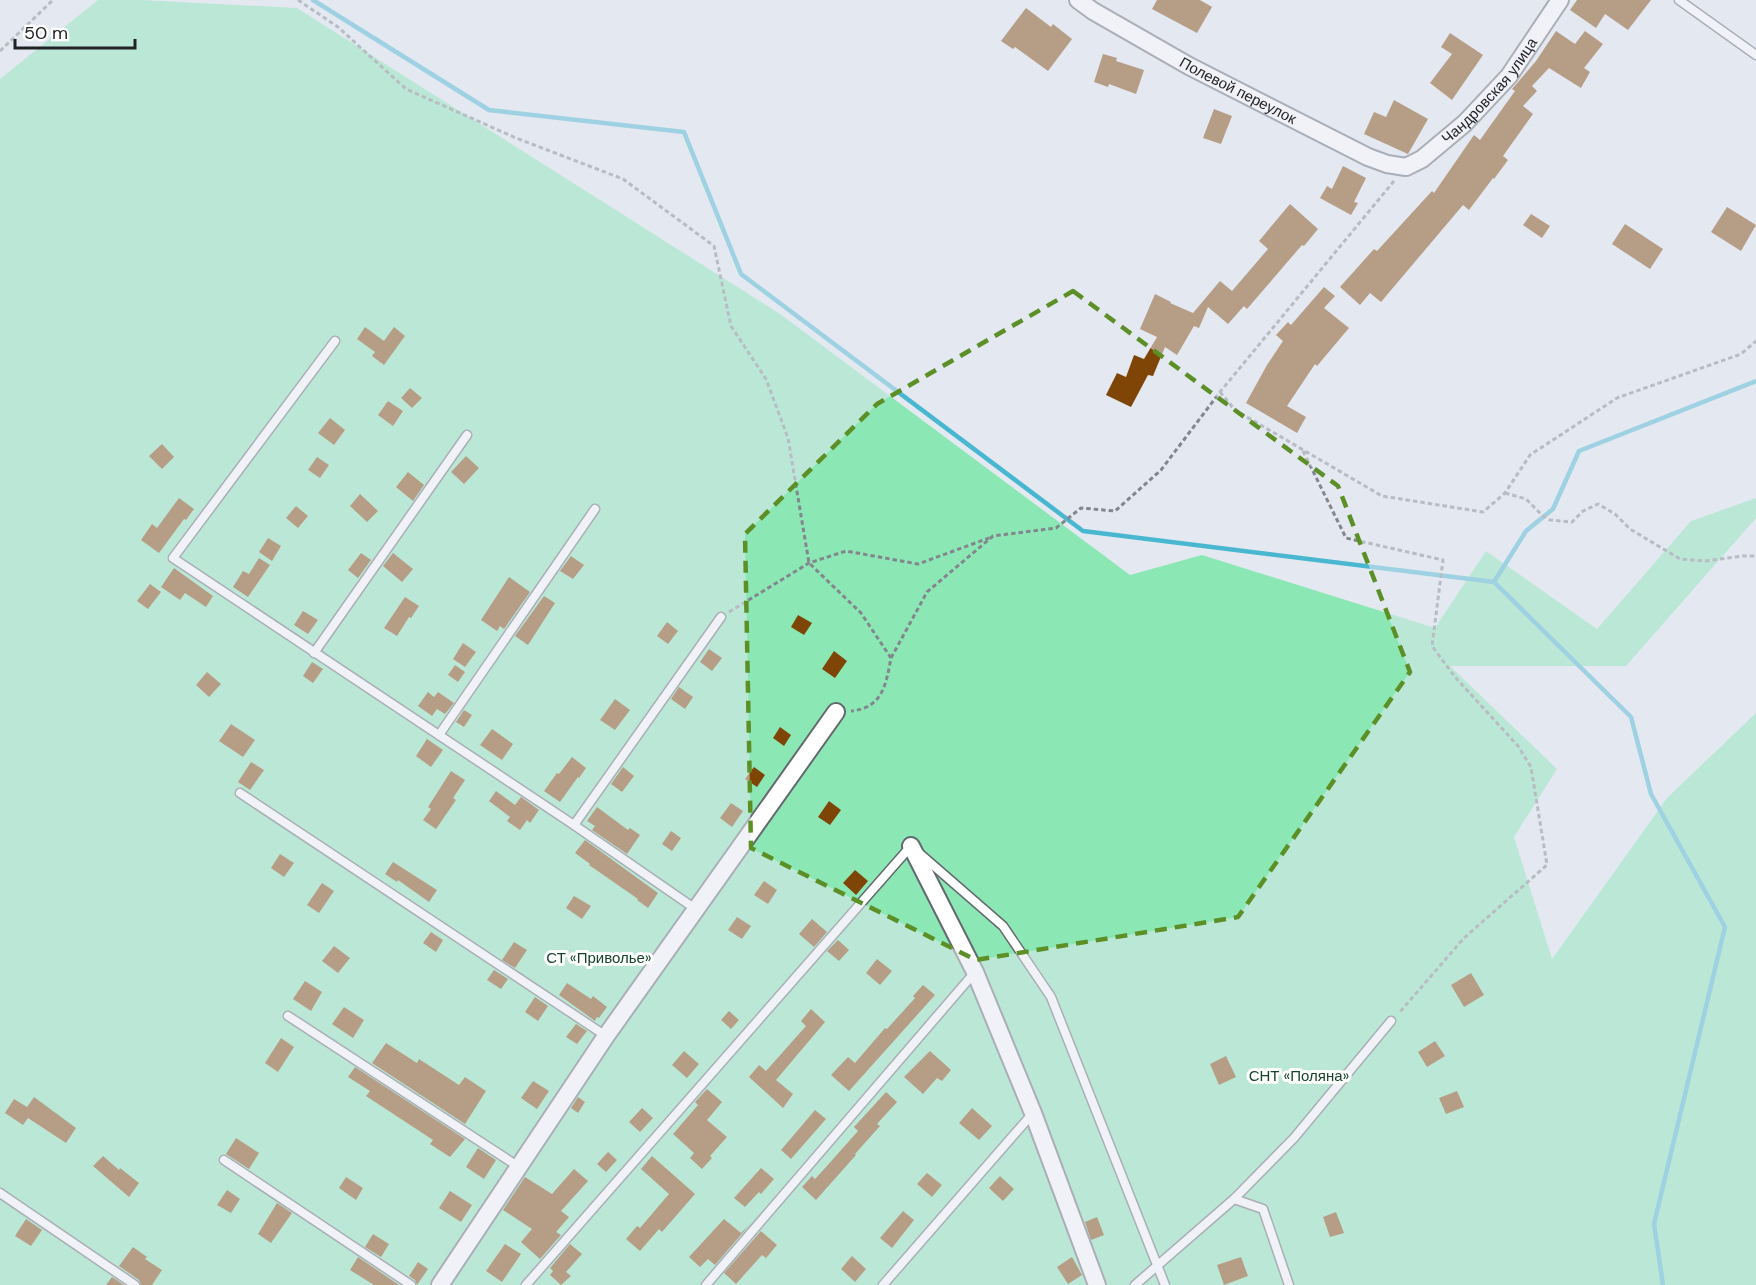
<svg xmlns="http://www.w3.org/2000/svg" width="1756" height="1285" font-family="'DM Sans',sans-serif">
<rect width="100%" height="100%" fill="#e3e8f1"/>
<polygon fill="#8be8b5" points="98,0 142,0 297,8 780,314 1130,575 1202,555 1435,628 1486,551 1597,629 1691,521 1756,498 1756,518 1626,666 1450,666 1557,769 1514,837 1552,959 1667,798 1756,713 1756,1285 0,1285 0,79"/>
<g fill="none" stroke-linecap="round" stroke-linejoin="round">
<g stroke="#4ab7d0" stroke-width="4.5">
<polyline points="313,0 489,110 684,132 741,274 1083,531 1494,582 1631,717 1651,794 1725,927 1654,1224 1663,1285"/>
<polyline points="1494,582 1526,531 1553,509 1579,451 1756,381"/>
</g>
</g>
<g fill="#7f4506">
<polygon points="1157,0 1200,0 1212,7 1197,33 1152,9"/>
<polygon points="1577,0 1651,0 1628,30 1605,14 1596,28 1570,10"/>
<polygon points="1026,8 1051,27 1053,24 1072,39 1048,71 1015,47 1013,49 1001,41"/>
<polygon points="1556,31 1575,44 1585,31 1603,44 1584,68 1590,72 1581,88 1549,68 1532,86 1537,91 1523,106 1533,114 1503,156 1508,160 1494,179 1493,178 1469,210 1463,205 1381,302 1370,293 1360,305 1340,287 1374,249 1377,251 1432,191 1434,193 1474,135 1480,140 1515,91 1512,89 1536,61"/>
<polygon points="1450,33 1483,55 1452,100 1430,83 1452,54 1441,47"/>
<polygon points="1103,54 1117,58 1116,61 1144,70 1136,94 1109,84 1108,87 1094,82"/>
<polygon points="1394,100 1428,119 1408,154 1364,134 1374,112 1386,117"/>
<polygon points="1214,109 1232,116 1221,144 1203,138"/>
<polygon points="1343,166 1366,178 1354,202 1358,203 1351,215 1320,198 1327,186 1332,189"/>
<polygon points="1290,204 1318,229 1304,246 1302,245 1247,309 1244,306 1228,324 1208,307 1199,328 1194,326 1177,355 1165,347 1153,376 1148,375 1131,407 1106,395 1117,373 1126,377 1134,355 1144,359 1157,337 1140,329 1155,294 1171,302 1170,303 1193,313 1220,281 1232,291 1268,249 1259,241"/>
<polygon points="1727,207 1756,225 1741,251 1711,232"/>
<polygon points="1531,214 1550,226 1542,238 1523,225"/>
<polygon points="1625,224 1663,249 1650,269 1612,244"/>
<polygon points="1324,287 1335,296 1324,308 1349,328 1317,366 1315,364 1287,406 1306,417 1297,433 1246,403 1267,365 1283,341 1276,335 1288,322 1291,325"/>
<polygon points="365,327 384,341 394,327 405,336 384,365 372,356 375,352 357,339"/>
<polygon points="410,388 422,398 412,408 401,398"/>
<polygon points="388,401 403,411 393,426 378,415"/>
<polygon points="330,418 345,430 334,445 318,433"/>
<polygon points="162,444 174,457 162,469 149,456"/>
<polygon points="466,456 479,468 464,484 451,472"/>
<polygon points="317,457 329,465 320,478 308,470"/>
<polygon points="408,472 424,485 413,501 396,487"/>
<polygon points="360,494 378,511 367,522 350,506"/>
<polygon points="179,498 194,509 186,520 184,519 159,553 141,540 152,524 157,528"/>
<polygon points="296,506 308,516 298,528 286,518"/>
<polygon points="268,538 281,546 272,561 259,552"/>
<polygon points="361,553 371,560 358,578 348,570"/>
<polygon points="393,553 413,569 402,582 383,566"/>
<polygon points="571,556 584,565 573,579 560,571"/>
<polygon points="259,558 270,565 248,597 233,587 243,571 249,574"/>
<polygon points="174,568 213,596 206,607 185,593 180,600 161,587"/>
<polygon points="509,577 530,592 504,629 500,626 497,631 481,620"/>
<polygon points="150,584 161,592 148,609 137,601"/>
<polygon points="544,596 555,603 528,645 515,636"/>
<polygon points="405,597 419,606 411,618 409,617 397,636 384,628"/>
<polygon points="303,611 318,620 308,634 294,625"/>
<polygon points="798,615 812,623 804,635 791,627"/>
<polygon points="667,622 678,631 668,644 657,636"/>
<polygon points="463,643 476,652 465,667 453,659"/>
<polygon points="709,649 722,658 712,671 700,662"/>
<polygon points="834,651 847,661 835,678 822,669"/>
<polygon points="312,662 323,669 313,683 303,676"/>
<polygon points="455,665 465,672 458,682 448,675"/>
<polygon points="207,672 221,684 209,697 196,685"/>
<polygon points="679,687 693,697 685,709 671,699"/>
<polygon points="428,692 434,697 438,692 454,703 445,714 437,709 432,716 418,706"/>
<polygon points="615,699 630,710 615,730 600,720"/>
<polygon points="464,710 472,715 464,727 456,722"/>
<polygon points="231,724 255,740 243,757 219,741"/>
<polygon points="780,727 791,735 784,746 773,738"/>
<polygon points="492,729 513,744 502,760 480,745"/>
<polygon points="427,739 443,750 431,767 416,756"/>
<polygon points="572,757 586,768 579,778 578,777 560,802 544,791 557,773 559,774"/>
<polygon points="251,762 264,770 250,790 238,782"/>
<polygon points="623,767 634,776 622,792 611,784"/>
<polygon points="754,767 765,775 757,787 745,779"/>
<polygon points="451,771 465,780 453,798 456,800 436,829 423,820 431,809 428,807"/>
<polygon points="496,791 515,805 521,797 539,810 530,823 527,820 520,830 507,821 510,817 489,801"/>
<polygon points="829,801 841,810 830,825 818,817"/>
<polygon points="731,803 743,811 732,827 720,818"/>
<polygon points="597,807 628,830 630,828 640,835 627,854 592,830 595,826 587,821"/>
<polygon points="671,831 681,838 672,851 662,844"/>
<polygon points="585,840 658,893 648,908 637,900 638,899 589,865 590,864 575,853"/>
<polygon points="280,854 294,863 284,877 271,868"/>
<polygon points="393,862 437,890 429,902 398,880 397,882 385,874"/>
<polygon points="855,870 868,881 856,895 843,883"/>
<polygon points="764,881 777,890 768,904 754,895"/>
<polygon points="322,883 334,891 319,913 307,905"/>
<polygon points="574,896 591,906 582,919 566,908"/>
<polygon points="737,917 751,926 742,939 728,930"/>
<polygon points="812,919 827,932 814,947 799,934"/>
<polygon points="431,932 443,940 436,952 423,943"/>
<polygon points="838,940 849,950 839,961 827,951"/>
<polygon points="514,942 527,950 515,968 502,960"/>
<polygon points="334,946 350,958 338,973 322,961"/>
<polygon points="877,959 892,971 880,985 866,973"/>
<polygon points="494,970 508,979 501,989 487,980"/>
<polygon points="1471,973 1484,995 1464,1007 1451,985"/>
<polygon points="305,981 322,992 311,1011 293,999"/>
<polygon points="567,983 591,999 593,996 607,1007 599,1018 597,1017 595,1021 559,995"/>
<polygon points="923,985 935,995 849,1091 831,1075 848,1057 855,1063 885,1028 887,1029 915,998 913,996"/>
<polygon points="535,997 548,1006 538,1021 525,1012"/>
<polygon points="344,1007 364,1020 353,1038 332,1024"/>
<polygon points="811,1009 825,1022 776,1080 793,1094 783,1108 749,1077 759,1065 766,1071 806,1026 801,1021"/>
<polygon points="729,1011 739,1020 731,1029 721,1020"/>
<polygon points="576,1024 587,1031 577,1044 566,1037"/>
<polygon points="281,1038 294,1047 278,1072 265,1063"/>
<polygon points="1435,1041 1445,1056 1427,1067 1418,1052"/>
<polygon points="386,1043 417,1063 419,1059 459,1085 465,1077 486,1091 465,1124 372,1063"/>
<polygon points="684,1051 699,1064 687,1078 672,1065"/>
<polygon points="930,1051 951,1070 942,1081 937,1078 923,1094 904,1077"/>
<polygon points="1226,1056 1236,1077 1219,1085 1210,1064"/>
<polygon points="355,1067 465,1139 450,1157 430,1144 433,1140 366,1096 370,1091 348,1077"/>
<polygon points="533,1081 549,1091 537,1109 521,1098"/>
<polygon points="707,1089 722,1102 707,1120 727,1137 710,1156 712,1158 702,1169 690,1158 694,1153 673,1134 698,1105 695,1102"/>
<polygon points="1457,1091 1464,1107 1446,1114 1439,1098"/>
<polygon points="886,1092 897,1102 877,1124 880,1126 855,1154 856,1155 816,1200 802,1187 812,1176 815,1179 826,1167 858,1131 854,1127"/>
<polygon points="34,1097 76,1128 66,1143 28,1118 23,1125 5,1113 14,1099 27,1107"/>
<polygon points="578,1097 585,1102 578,1113 571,1108"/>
<polygon points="642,1108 653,1118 640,1132 629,1122"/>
<polygon points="972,1108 992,1126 979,1140 959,1123"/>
<polygon points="815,1110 826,1119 791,1159 781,1150"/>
<polygon points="236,1138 259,1153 249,1169 226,1154"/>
<polygon points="478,1148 496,1160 484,1179 466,1167"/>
<polygon points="608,1152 617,1160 606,1172 597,1164"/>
<polygon points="103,1156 119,1170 120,1168 139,1183 129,1197 93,1166"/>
<polygon points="652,1156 695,1194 662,1232 659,1229 640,1251 626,1239 637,1226 640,1228 669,1194 641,1169"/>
<polygon points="761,1168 774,1179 761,1194 759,1192 745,1207 734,1198"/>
<polygon points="574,1169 588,1181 561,1211 569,1217 556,1232 561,1235 540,1259 521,1242 532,1229 503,1210 525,1177 552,1194"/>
<polygon points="927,1173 942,1185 932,1197 917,1184"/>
<polygon points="1000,1176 1014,1189 1003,1201 989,1188"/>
<polygon points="346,1177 363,1188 356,1200 339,1188"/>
<polygon points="227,1190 240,1199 231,1213 217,1205"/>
<polygon points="450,1191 472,1205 461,1222 439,1208"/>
<polygon points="277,1203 292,1213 271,1243 258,1234"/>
<polygon points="903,1211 914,1220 892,1248 880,1238"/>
<polygon points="1336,1212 1344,1233 1330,1237 1323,1217"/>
<polygon points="1097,1217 1104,1235 1091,1240 1085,1222"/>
<polygon points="26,1219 42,1230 31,1246 15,1236"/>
<polygon points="724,1219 741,1233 751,1223 715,1265 708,1259 700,1267 689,1257"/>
<polygon points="761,1231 777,1245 766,1258 762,1255 736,1284 724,1273"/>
<polygon points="373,1234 389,1244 381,1257 365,1247"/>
<polygon points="505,1244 521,1254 502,1282 486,1271"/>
<polygon points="570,1244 582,1254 566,1272 571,1276 561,1285 550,1275 553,1271 550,1268"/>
<polygon points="133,1247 147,1257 145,1259 162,1270 152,1285 141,1285 139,1280 119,1266"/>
<polygon points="852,1256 866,1269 855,1282 841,1269"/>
<polygon points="358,1257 383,1274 399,1285 374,1285 350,1270"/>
<polygon points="1072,1257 1082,1275 1068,1284 1057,1267"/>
<polygon points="1241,1257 1248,1276 1224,1285 1217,1265"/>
<polygon points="418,1262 428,1269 417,1285 415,1280 409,1276"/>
<polygon points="112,1277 124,1285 106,1285"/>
</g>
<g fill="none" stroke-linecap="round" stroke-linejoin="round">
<defs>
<g id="service">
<polyline points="1679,0 1756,55"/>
<polyline points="335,341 173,558 574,825"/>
<polyline points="314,653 467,435"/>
<polyline points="439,735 595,509"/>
<polyline points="240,793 606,1036"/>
<polyline points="697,910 574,825 721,617"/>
<polyline points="288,1016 519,1167"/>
<polyline points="224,1160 411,1285"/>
<polyline points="0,1193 135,1285"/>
<polyline points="1234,1199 1263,1209 1289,1285"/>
<polyline points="526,1285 911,846 1003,926 1051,997 1165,1285"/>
<polyline points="706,1285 975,972"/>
<polyline points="883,1285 1033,1113"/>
<polyline points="1135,1285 1234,1199 1294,1138 1391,1021"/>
</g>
<g id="minor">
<path id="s1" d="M 1078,0 L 1093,11 L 1189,66 L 1368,157 L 1387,164 L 1406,167 L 1422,159 L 1465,123 L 1509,76 L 1560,0"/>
<polyline points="911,846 975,972 1033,1113 1097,1285"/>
<polyline points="440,1285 606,1036 836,712"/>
</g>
</defs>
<use href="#service" stroke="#646970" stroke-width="11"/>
<use href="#minor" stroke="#646970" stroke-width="20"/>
<g stroke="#83878d" stroke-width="3" stroke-dasharray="4.5 3" stroke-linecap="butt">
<path d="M 298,0 L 338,27 L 406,89 L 516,138 L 623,179 L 714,246 L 731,326 L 766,379 L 788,438 L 809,563 L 861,613 L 891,658 C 886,684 883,708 851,711"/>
<polyline points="0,51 53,0"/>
<polyline points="1220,392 1235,410 1382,496 1483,512 1505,493 1530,455 1617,398 1741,354 1756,341"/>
<polyline points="1303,451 1346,538 1443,560 1432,646 1455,677 1518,746 1531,767 1547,865 1464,938 1399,1013"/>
<polyline points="1505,493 1526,499 1543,516 1550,520 1572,522 1583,511 1598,504 1615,514 1630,529 1680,559 1705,561 1743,556 1756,556"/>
<polyline points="729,612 809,563 846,551 918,564 989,538"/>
<polyline points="891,658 927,592 993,536 1056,528 1081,508 1115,511 1161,470 1220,392 1394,181"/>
</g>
<use href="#service" stroke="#fff" stroke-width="8"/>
<use href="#minor" stroke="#fff" stroke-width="16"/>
</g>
<path d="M0 0H1756V1285H0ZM 1073,291 L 1338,486 L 1410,672 L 1238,917 L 976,960 L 751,848 L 745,534 L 877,404 Z" fill="#e3e8f1" fill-opacity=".55" fill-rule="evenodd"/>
<path fill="none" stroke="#5d8f27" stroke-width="4.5" stroke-dasharray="12 8" stroke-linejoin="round" d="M 1073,291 L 1338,486 L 1410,672 L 1238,917 L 976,960 L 751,848 L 745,534 L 877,404 Z"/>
<g text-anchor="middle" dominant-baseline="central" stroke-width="6" stroke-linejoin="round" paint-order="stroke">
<g font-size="15" fill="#202225" stroke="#fff">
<text stroke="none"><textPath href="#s1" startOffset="484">Чандровская улица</textPath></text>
<text stroke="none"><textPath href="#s1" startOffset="184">Полевой переулок</textPath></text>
</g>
<g font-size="15" fill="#15432c" stroke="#fff">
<text x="599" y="958">СТ «Приволье»</text>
<text x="1299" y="1076">СНТ «Поляна»</text>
</g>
</g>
<path d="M15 39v9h120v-9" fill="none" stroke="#202225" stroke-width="3"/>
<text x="24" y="39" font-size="18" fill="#202225" stroke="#ffffff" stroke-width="4.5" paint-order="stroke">50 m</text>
</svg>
